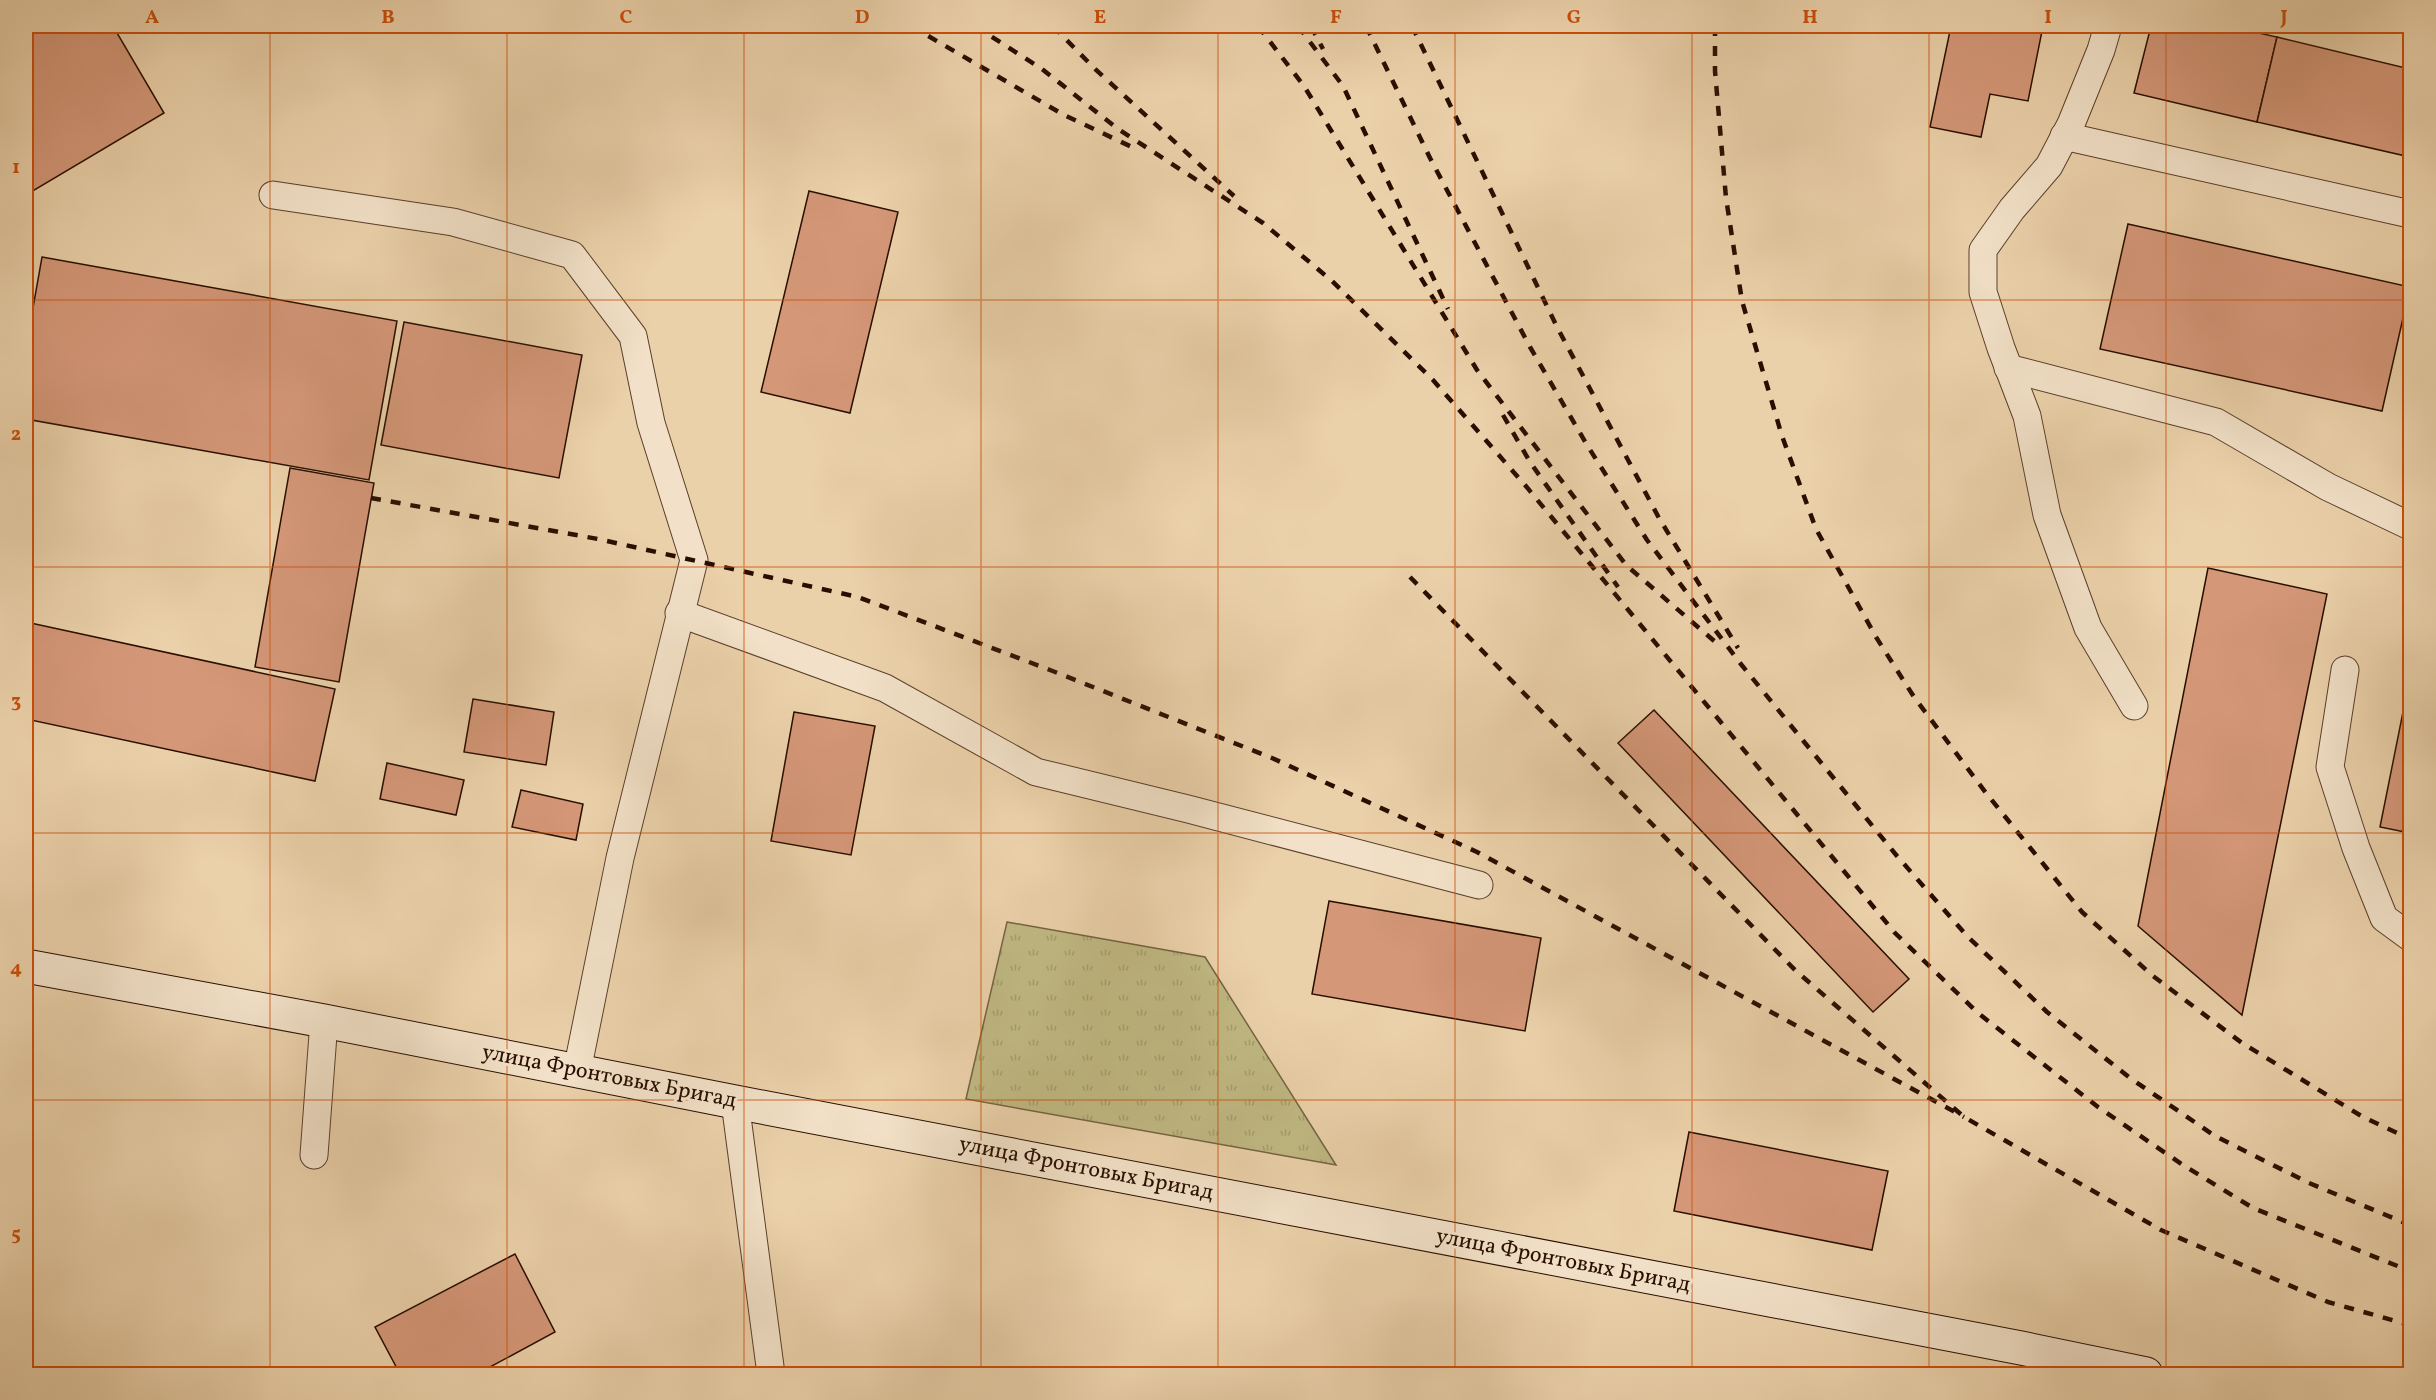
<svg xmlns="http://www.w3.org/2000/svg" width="2436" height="1400" font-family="Vollkorn,serif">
<defs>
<pattern id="grass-tufts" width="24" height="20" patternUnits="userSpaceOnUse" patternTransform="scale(1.5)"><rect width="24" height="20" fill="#c0b983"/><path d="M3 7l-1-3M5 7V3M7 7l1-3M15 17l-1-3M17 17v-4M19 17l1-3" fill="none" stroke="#a59e6f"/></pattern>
</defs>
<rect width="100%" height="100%" fill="#ebd1aa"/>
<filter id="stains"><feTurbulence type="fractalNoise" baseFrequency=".00333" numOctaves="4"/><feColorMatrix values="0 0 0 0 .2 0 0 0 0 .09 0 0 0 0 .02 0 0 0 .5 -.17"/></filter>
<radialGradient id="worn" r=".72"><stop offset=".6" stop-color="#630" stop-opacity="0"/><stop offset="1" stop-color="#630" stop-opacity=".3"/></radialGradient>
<polygon fill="url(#grass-tufts)" stroke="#746442" stroke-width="1.5" points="1007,922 1205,957 1336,1165 966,1099"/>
<g fill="#d49778" stroke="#290e00" stroke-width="1.5">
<polygon points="26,26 113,26 164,113 26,195"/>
<polygon points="1951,26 2043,26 2028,101 1990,94 1981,137 1930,127"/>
<polygon points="2151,26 2227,26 2277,37 2257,122 2134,93"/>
<polygon points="2277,37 2410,69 2410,157 2257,122"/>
<polygon points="809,191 898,212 850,413 761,392"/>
<polygon points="2128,224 2410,287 2382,411 2100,349"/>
<polygon points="42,257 397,321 369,480 26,419 26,347"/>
<polygon points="404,322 582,355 559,478 381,445"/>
<polygon points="290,468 374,483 339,682 255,667"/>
<polygon points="2208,568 2327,594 2242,1015 2138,926"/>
<polygon points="26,622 335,689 315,781 26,719"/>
<polygon points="2410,677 2410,833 2380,827"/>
<polygon points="473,699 554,712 546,765 464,752"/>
<polygon points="1654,710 1909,979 1873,1012 1618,743"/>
<polygon points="794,712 875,726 851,855 771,841"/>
<polygon points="387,763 464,780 456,815 380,799"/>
<polygon points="521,790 583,804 576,840 512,827"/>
<polygon points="1329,901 1541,938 1525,1031 1312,994"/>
<polygon points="1689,1132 1888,1171 1872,1250 1674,1211"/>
<polygon points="515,1254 555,1332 477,1374 400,1374 375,1327"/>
</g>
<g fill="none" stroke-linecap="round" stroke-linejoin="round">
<defs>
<g id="service">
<polyline points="2108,26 2101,50 2071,124 2049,166 2012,209 1983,250 1983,292 2001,348 2027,416 2047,515 2088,628 2134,706"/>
<polyline points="2064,136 2410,214"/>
<polyline points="273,195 453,222 572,255 633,336 651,423 694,560 620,858 577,1071"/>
<polyline points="2008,368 2216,422 2328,487 2410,526"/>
<polyline points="679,613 885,688 1036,772 1188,809 1479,885"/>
<polyline points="2345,670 2330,767 2356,848 2384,918 2410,937"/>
<polyline points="735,1102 771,1374"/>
<polyline points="314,1155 324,1021"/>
</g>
<polyline id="secondary" points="26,966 324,1021 735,1102 2021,1348 2146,1374"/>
</defs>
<use href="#service" stroke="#5a3f2a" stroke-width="29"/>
<use href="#secondary" stroke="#290e00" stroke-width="35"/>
<use href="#service" stroke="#f2e1c8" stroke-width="27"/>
<use href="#secondary" stroke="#f2e1c8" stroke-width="33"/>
<g stroke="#290e00" stroke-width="4.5" stroke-dasharray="10 10" stroke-linecap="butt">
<polyline points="911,26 1064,115 1134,148"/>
<polyline points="975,26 1042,69 1118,129 1263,223 1332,281 1433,380 1525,485 1895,933 1978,1013 2098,1107 2183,1165 2253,1208 2410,1271"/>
<polyline points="1053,26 1094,68 1234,196"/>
<polyline points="1258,26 1304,86 1477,370 1626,565 1720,646"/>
<polyline points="1298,26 1343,86 1448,309"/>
<polyline points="1311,26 1323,49"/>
<polyline points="1366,26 1430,158 1530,347 1587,445 1647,540 1740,663 1897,856 1967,936 2047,1012 2130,1078 2215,1136 2309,1183 2410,1225"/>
<polyline points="1412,26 1557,327 1659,518 1738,648"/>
<polyline points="1715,26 1715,71 1726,198 1742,301 1782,436 1816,529 1876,637 1914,697 1986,793 2082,912 2153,976 2242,1043 2363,1117 2410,1139"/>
<polyline points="1503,415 1530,462 1618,587"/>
<polyline points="371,498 598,539 858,597 1050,670 1272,758 1477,852 1964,1117"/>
<polyline points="1410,577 1795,970 1964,1117 2161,1230 2328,1302 2410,1325"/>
</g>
</g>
<path fill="none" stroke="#cb4e0a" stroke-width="1.5" stroke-opacity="0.55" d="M 270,26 L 270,1374M 507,26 L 507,1374M 744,26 L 744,1374M 981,26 L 981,1374M 1218,26 L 1218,1374M 1455,26 L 1455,1374M 1692,26 L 1692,1374M 1929,26 L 1929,1374M 2166,26 L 2166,1374M 26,300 L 2410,300M 26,567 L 2410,567M 26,833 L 2410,833M 26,1100 L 2410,1100"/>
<g text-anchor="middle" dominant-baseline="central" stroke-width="6" stroke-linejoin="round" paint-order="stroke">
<g font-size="22" fill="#290e00" stroke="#f2e1c8">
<text transform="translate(609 1077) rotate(11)">улица Фронтовых Бригад</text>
<text transform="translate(1086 1169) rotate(11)">улица Фронтовых Бригад</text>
<text transform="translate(1563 1261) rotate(11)">улица Фронтовых Бригад</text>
</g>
</g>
<rect width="2436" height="1400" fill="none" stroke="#ebd1aa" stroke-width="66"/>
<rect x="33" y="33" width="2370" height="1334" fill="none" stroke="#cb4e0a" stroke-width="2"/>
<g font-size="20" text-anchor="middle" font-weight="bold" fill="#cb4e0a">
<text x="152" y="23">A</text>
<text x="388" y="23">B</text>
<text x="626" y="23">C</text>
<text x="862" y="23">D</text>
<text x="1100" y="23">E</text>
<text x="1336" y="23">F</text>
<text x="1574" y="23">G</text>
<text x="1810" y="23">H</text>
<text x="2048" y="23">I</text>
<text x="2284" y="23">J</text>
<text x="16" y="173">1</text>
<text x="16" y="440">2</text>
<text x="16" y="707">3</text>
<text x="16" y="974">4</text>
<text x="16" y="1240">5</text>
</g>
<rect width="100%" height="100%" filter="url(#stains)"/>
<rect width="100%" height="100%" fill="url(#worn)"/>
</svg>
